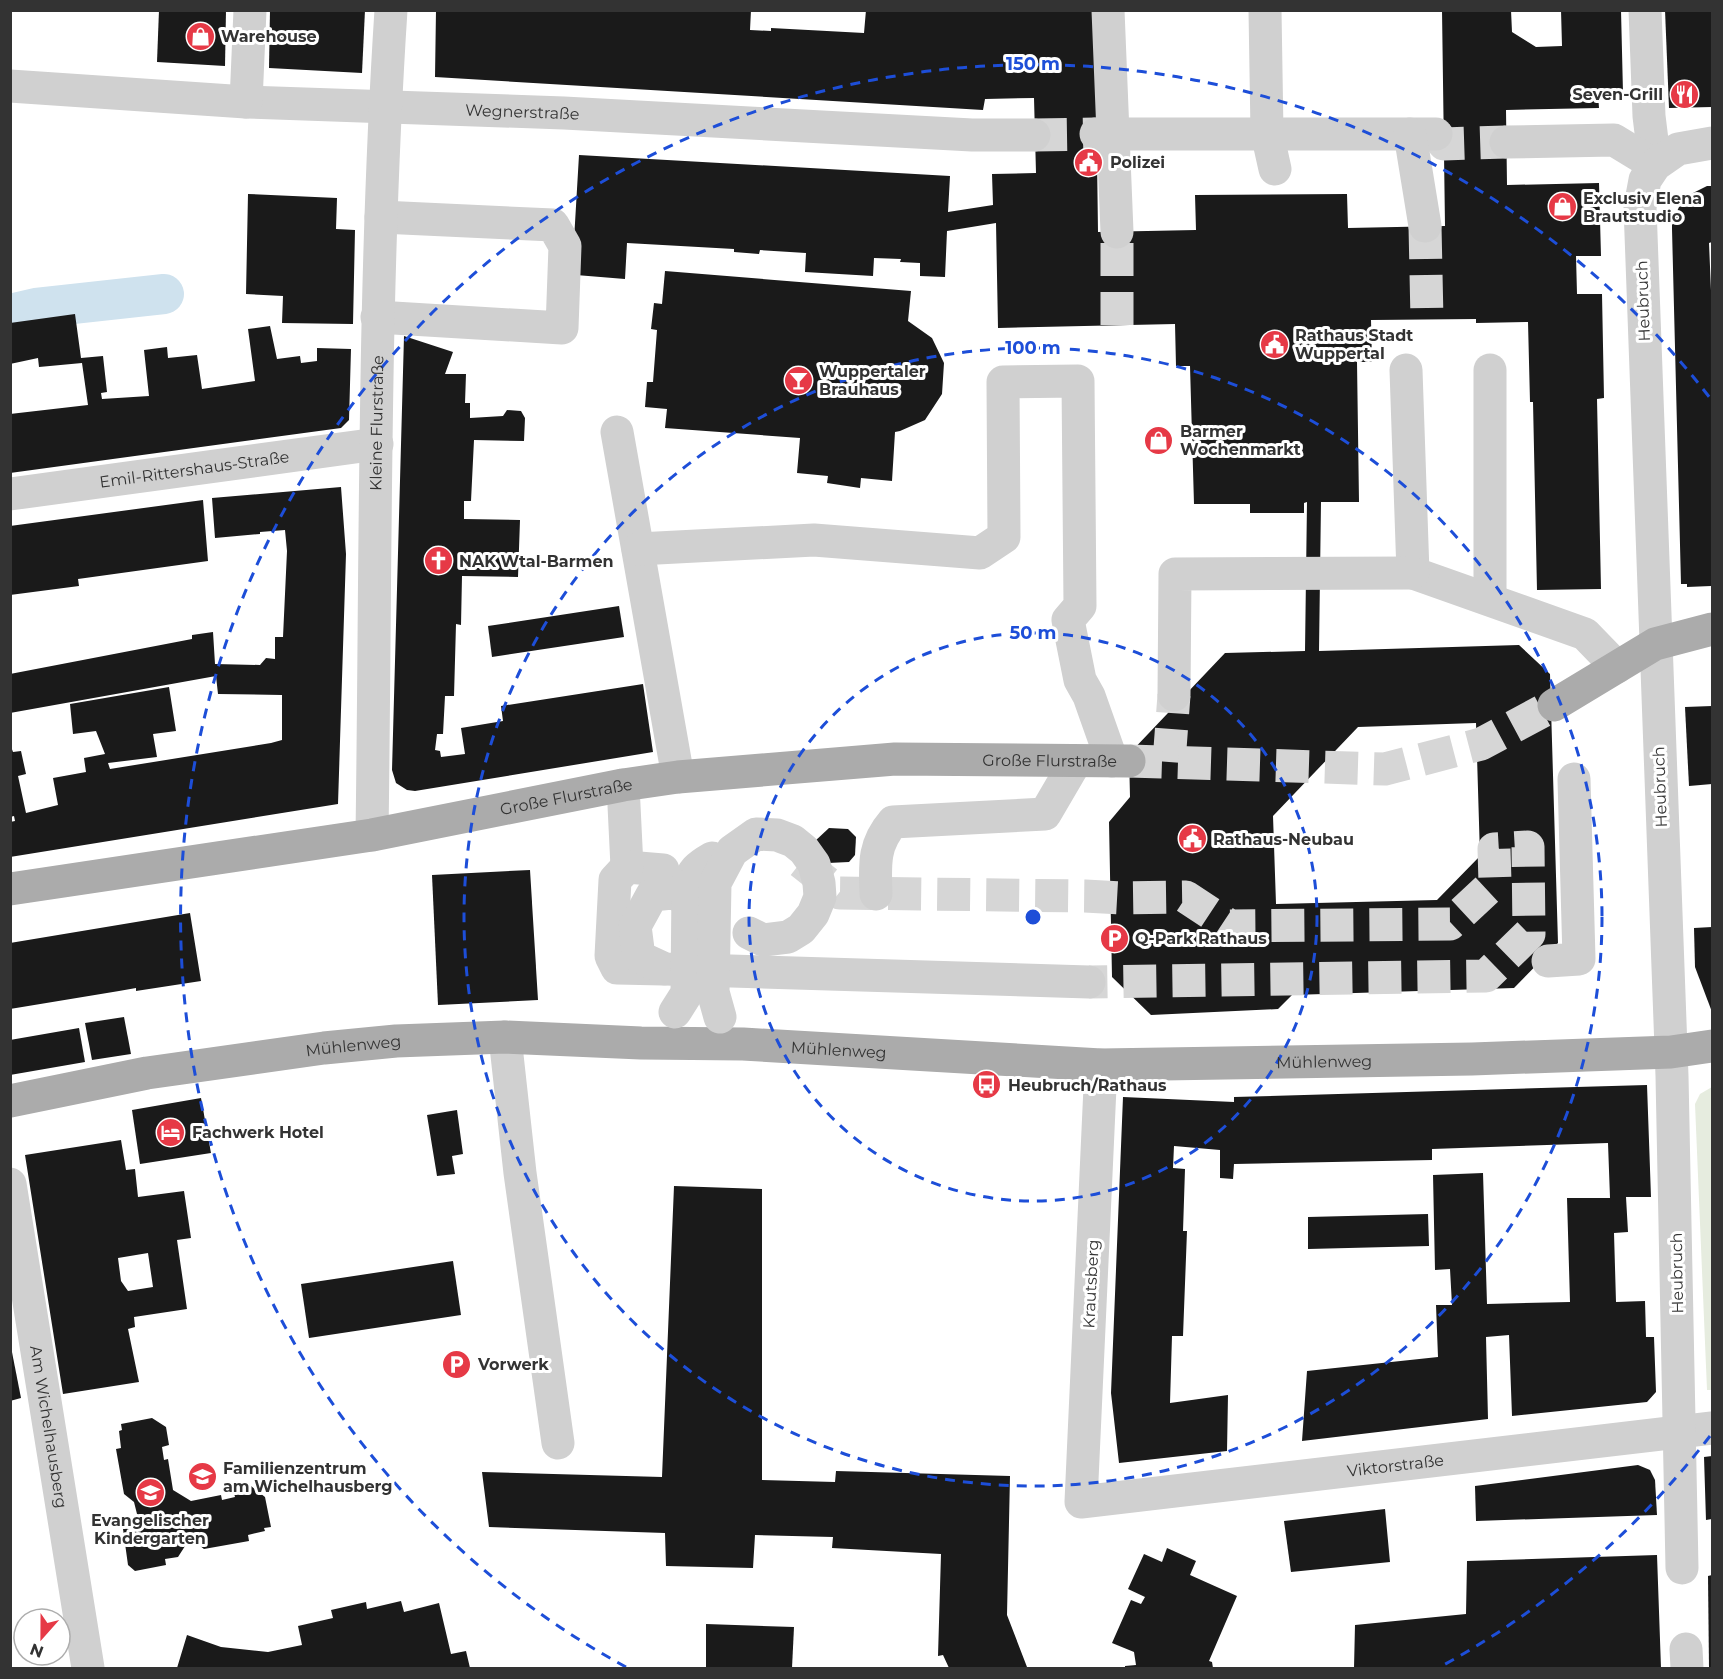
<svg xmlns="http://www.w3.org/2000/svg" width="1723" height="1679" font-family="Montserrat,sans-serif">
<rect width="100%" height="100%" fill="#fff"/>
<polygon fill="#e6ecdf" points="1712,1087 1712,1390 1707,1390 1695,1104 1700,1094"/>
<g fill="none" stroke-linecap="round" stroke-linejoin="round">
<polyline stroke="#cfe2ee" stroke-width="40" points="10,314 36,308 164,294"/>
</g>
<g fill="#1a1a1a" fill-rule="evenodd">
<polygon points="159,10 226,10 225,66 157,62"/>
<polygon points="270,10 365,10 362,73 269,68"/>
<path d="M 436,10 L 751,10 L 750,30 L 771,31 L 771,28 L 864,33 L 866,10 L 1095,10 L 1098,232 L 1196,230 L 1195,195 L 1347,194 L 1348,228 L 1445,226 L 1442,10 L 1511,10 L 1512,32 L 1536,47 L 1562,46 L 1561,10 L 1621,10 L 1623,93 L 1598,94 L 1599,108 L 1506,110 L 1507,185 L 1599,183 L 1601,256 L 1576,256 L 1577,294 L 1602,294 L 1604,398 L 1597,399 L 1601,589 L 1537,590 L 1533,402 L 1530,402 L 1528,322 L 1476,323 L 1476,319 L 1371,320 L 1372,362 L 1357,362 L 1359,502 L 1321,502 L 1319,651 L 1519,645 L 1550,674 L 1558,943 L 1514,988 L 1292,995 L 1278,1009 L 1151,1015 L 1112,977 L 1109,822 L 1130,797 L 1129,754 L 1225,653 L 1305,651 L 1307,502 L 1304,503 L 1304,513 L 1250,513 L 1250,504 L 1194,504 L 1190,366 L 1176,366 L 1175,324 L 998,328 L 996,223 L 947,231 L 945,277 L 920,276 L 920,263 L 900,262 L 901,259 L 874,258 L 873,276 L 805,272 L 806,253 L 760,250 L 759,254 L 734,252 L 734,249 L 627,243 L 625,279 L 576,275 L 574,240 L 579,155 L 950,176 L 948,212 L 993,205 L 992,174 L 1036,173 L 1034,98 L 985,99 L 983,110 L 435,77 ZM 1476,723 L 1480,856 L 1437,900 L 1276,904 L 1273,816 L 1358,727 Z"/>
<polygon points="1665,10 1712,10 1712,107 1669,108"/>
<polygon points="1707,186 1712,186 1712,242 1709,243 1712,314 1712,582 1711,586 1687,587 1687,584 1681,584 1672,229 1672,222 1679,207 1691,194"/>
<polygon points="248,194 337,198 336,229 355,230 353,324 282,323 283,296 246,294"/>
<polygon points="665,271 911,291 908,321 932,338 944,363 942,394 925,420 900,431 895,432 892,481 861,478 860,488 827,483 828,476 797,473 800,438 665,428 667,409 645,407 647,382 653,382 657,330 651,329 654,303 662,304"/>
<polygon points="75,314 81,358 103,356 107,392 101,393 102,399 149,396 144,350 167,347 168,358 197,355 202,389 255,381 248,329 270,326 277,359 300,356 301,363 317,361 317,348 351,349 349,420 341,428 10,473 10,414 88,405 82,363 39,367 38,358 10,364 10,323"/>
<polygon points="404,336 453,352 445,374 466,374 465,403 470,403 470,418 503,416 507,410 521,411 525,418 524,441 474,440 471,501 464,501 464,519 520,520 518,577 462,576 461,625 456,624 454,696 445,696 443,734 437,734 435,750 440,751 441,757 465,754 461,728 503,721 501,706 643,684 653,752 415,791 407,790 396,783 392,770"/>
<polygon points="341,487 346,554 338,804 10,857 10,822 15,821 14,816 10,817 10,744 13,752 21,751 26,774 18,776 26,813 58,805 53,778 86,772 84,758 105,754 96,731 73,734 70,704 169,687 176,731 153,734 157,757 108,763 110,769 271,743 282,740 282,695 218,694 216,676 10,713 10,674 192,639 192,635 213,632 215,664 260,665 266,658 275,659 275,637 283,637 287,551 285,530 260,532 260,534 215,538 212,498"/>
<polygon points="203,500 208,561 78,579 79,586 10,595 10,526"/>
<polygon points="619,606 624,637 492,657 488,626"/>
<polygon points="1712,706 1712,784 1689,786 1685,707"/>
<polygon points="829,828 848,829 856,837 855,855 849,862 828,863 814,842"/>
<polygon points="530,870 538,1000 438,1005 432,875"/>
<polygon points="190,913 201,981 136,991 136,988 119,991 10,1009 10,943"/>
<polygon points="1712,927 1712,1012 1695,967 1694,928"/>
<polygon points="124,1017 131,1054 92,1060 85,1023"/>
<polygon points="79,1028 85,1062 10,1075 10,1040"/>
<polygon points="1647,1085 1651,1197 1626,1197 1628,1232 1614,1233 1616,1302 1645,1301 1646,1337 1654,1337 1656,1392 1647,1402 1512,1416 1509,1335 1486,1337 1488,1419 1302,1441 1307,1371 1438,1357 1436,1305 1452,1305 1450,1269 1435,1270 1433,1175 1483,1173 1487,1304 1570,1302 1567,1198 1610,1198 1608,1143 1432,1149 1432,1160 1234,1164 1233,1179 1220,1178 1220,1150 1174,1146 1173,1168 1185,1169 1183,1231 1187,1231 1183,1336 1172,1336 1170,1403 1228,1395 1227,1451 1119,1463 1111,1393 1123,1097 1234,1102 1234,1097"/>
<polygon points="201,1098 211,1153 140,1164 132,1110"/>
<polygon points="457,1110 463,1154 452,1156 455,1174 437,1176 427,1115"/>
<path d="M 121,1140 L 126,1170 L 135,1169 L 138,1197 L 184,1191 L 191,1238 L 177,1240 L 187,1309 L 134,1317 L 135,1327 L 128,1329 L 139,1382 L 63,1394 L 25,1155 ZM 148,1253 L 153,1287 L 128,1291 L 121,1281 L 118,1258 Z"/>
<polygon points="674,1186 762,1189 762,1480 835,1482 836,1471 1010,1476 1007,1615 1027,1667 1022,1668 949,1668 943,1655 938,1656 941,1554 832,1548 833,1537 755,1535 753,1568 666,1566 665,1533 489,1527 482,1472 662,1477"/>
<polygon points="1428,1214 1429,1246 1308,1249 1308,1217"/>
<polygon points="453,1261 461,1315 309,1338 301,1284"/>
<polygon points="10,1342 21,1398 10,1401"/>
<polygon points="152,1418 166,1427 169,1445 162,1447 164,1460 168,1459 173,1490 191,1501 221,1495 222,1500 235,1497 233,1489 251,1486 265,1497 271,1527 264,1528 265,1531 248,1535 249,1541 204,1549 195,1542 187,1543 178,1557 165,1559 166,1565 135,1571 128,1565 123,1529 140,1526 134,1502 124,1494 116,1449 121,1448 119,1431 122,1430 121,1424"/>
<polygon points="1712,1456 1712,1519 1706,1520 1704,1457"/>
<polygon points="1638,1465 1650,1470 1655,1480 1657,1515 1476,1521 1475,1486"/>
<polygon points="1385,1509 1390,1562 1291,1572 1284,1521"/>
<polygon points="1167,1548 1196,1561 1190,1575 1237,1596 1209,1661 1212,1662 1213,1668 1125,1668 1125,1666 1136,1665 1134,1652 1112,1643 1131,1600 1141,1604 1145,1597 1128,1589 1144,1554 1162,1562"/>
<polygon points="1657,1555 1661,1668 1354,1668 1355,1625 1466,1614 1467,1561"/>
<polygon points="1712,1575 1712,1668 1709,1668 1708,1576"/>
<polygon points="401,1601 404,1612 439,1603 451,1654 466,1651 470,1668 177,1668 187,1635 221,1647 268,1652 302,1645 298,1626 333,1618 331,1610 366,1602 367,1609"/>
<polygon points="706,1624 794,1627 792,1668 706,1668"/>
</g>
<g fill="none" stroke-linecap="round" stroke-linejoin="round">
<g stroke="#d6d6d6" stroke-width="33" stroke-dasharray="33 16" stroke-linecap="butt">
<polyline points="1436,134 1444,144 1506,142"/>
<polyline points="1034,135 1096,134"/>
<polyline points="1425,226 1427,320"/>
<polyline points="1117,325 1117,232"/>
<polyline points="1169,762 1174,695"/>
<polyline points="801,862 840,893 1085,896 1121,898 1186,897 1230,926 1450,924 1495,882 1494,849 1528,847 1529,934 1486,976 1089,982"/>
</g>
<polyline stroke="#d6d6d6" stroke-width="33" stroke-dasharray="33 16" stroke-linecap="butt" points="1129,761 1385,769 1481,744 1554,705"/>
<g stroke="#d0d0d0" stroke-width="33">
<polyline points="1108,10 1117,232"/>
<polyline points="1265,10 1267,133 1275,169"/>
<polyline points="1645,10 1649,116 1655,165"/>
<path id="s1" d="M 10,86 L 246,102 L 564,113 L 972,135 L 1034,135"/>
<polyline points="246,102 250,10"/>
<polyline points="1096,134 1436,134"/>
<polyline points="1410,134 1425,226"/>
<polyline points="1506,142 1614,140 1655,165"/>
<polyline points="377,317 562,328 565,246 553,225 381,217"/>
<polyline points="1406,370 1413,573 1585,634 1617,667"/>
<polyline points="617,432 678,777"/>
<path id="s2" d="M 10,494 L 377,444"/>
<polyline points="638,549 814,540 980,553 1004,537 1003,382 1078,381 1080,606 1068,620 1080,680 1089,696 1112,761"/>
<polyline points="1490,599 1490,370"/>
<polyline points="1174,695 1175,574 1413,573"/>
<polyline points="623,785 627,867 663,870"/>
<path id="s3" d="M 372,835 C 376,560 373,285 391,10"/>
<polyline points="627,867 615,880 611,956 617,968 663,969"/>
<path d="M 688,886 C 692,871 698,866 712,858"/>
<path d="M 876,894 C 875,865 873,845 893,822 L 1045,814 L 1076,761"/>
<polyline points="711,906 672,893 652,895 635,926 639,957 665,969 1089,982"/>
<polyline points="1548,961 1579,959 1574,779"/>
<polyline points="505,1037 520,1173 558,1443"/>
<path id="s4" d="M 1101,1065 L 1081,1502 L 1712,1428"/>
<path id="s5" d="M 10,1184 L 88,1668"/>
<polyline points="1682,1568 1672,1076 1640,207 1645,180 1655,165 1678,149 1712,143"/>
<polyline points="1686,1649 1687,1668"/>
</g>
<g stroke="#ababab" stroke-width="33">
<polyline points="1554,705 1655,644 1712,629"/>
<path id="s6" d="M 10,889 L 372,835 L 623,785 L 678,777 L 895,759 L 1129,761"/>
<path id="s7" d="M 10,1101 L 147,1073 L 324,1048 L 396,1041 L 505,1037 L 641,1043 L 743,1044 L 1101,1065 L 1472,1059 L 1671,1052 L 1712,1046"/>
</g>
<g stroke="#d0d0d0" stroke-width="33">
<polyline points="675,1012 687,993 688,886"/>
<polyline points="720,1017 713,992 715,883 732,851 756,834 777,835 793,841 804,850 814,864 819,883 820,897 813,914 801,929 788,937 763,940 749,933"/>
</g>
</g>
<g fill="none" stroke="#1d4ed8" stroke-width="3" stroke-dasharray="10 8">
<circle cx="1033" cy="917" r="284"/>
<circle cx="1033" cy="917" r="569"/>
<path d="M1710 1436A853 853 0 0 1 1440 1667M626 1667A853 853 0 1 1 1710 398"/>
</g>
<defs>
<symbol id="shop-disc" viewBox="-11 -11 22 22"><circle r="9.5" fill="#e63946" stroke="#fff"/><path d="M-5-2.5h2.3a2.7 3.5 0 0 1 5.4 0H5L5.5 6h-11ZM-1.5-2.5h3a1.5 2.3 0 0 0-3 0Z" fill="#fff"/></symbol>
<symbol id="restaurant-disc" viewBox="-11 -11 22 22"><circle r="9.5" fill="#e63946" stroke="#fff"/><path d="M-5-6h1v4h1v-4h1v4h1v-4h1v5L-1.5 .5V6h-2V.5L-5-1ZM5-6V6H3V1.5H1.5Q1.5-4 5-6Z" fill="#fff"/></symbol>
<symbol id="civic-disc" viewBox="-11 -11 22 22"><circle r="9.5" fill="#e63946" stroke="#fff"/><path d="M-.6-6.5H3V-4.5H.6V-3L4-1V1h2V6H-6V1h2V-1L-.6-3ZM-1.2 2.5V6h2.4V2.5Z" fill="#fff"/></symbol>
<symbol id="bar-disc" viewBox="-11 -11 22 22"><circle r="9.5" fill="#e63946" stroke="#fff"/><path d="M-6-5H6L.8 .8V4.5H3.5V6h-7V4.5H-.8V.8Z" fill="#fff"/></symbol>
<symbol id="church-disc" viewBox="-11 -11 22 22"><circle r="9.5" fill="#e63946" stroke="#fff"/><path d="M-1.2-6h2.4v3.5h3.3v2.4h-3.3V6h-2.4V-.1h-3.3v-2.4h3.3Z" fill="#fff"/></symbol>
<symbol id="parking-disc" viewBox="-11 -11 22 22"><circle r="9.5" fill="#e63946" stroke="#fff"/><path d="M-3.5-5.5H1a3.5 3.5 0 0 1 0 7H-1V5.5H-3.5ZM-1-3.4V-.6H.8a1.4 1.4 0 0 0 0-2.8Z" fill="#fff"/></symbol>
<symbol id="bus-disc" viewBox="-11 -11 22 22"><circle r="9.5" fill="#e63946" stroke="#fff"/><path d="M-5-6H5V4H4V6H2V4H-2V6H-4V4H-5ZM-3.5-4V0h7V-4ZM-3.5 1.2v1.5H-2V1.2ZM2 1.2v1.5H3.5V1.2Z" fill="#fff"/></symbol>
<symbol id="hotel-disc" viewBox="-11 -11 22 22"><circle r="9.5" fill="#e63946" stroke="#fff"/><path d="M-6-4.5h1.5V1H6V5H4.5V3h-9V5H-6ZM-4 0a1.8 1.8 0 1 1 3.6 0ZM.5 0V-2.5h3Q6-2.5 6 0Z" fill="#fff"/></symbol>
<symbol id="school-disc" viewBox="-11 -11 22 22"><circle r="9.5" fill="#e63946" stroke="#fff"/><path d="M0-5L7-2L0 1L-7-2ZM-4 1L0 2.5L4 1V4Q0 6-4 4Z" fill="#fff"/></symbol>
</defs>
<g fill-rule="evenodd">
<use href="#shop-disc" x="184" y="20" width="33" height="33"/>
<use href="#restaurant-disc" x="1668" y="78" width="33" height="33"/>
<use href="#civic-disc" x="1072" y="146" width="33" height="33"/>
<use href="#shop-disc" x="1546" y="190" width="33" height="33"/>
<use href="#civic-disc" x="1258" y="328" width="33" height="33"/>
<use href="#bar-disc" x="782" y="364" width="33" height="33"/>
<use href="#shop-disc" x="1142" y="424" width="33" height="33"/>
<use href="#church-disc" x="422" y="544" width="33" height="33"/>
<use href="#civic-disc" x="1176" y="822" width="33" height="33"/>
<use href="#parking-disc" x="1098" y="922" width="33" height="33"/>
<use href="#bus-disc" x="970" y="1068" width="33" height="33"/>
<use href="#hotel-disc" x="154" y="1116" width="33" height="33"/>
<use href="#parking-disc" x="440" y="1348" width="33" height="33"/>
<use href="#school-disc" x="186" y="1460" width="33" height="33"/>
<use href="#school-disc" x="134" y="1476" width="33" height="33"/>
</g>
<g text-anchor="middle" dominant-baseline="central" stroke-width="6" stroke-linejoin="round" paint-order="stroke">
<g font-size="16" font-weight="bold" fill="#333" stroke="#fff" text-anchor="start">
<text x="221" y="36">Warehouse</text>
<text x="1663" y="94" text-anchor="end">Seven-Grill</text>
<text x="1110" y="162">Polizei</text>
<text x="1583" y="198">Exclusiv Elena<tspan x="1583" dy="18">Brautstudio</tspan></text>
<text x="1295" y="335">Rathaus Stadt<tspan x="1295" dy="18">Wuppertal</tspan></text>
<text x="819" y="371">Wuppertaler<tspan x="819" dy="18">Brauhaus</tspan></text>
<text x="1180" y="431">Barmer<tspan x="1180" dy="18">Wochenmarkt</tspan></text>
<text x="459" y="561">NAK Wtal-Barmen</text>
<text x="1213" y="839">Rathaus-Neubau</text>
<text x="1135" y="938">Q-Park Rathaus</text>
<text x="1008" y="1085">Heubruch/Rathaus</text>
<text x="192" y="1132">Fachwerk Hotel</text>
<text x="478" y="1364">Vorwerk</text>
<text x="223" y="1468">Familienzentrum<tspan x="223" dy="18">am Wichelhausberg</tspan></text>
<text x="150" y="1520" text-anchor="middle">Evangelischer<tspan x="150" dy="18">Kindergarten</tspan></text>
</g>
<g font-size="16" fill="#333" stroke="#fff">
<text stroke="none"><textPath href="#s1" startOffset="513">Wegnerstraße</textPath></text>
<text transform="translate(1643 301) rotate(-92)">Heubruch</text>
<text stroke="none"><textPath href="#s3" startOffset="412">Kleine Flurstraße</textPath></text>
<text stroke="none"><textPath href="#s2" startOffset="186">Emil-Rittershaus-Straße</textPath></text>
<text stroke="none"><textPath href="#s6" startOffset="1050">Große Flurstraße</textPath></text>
<text transform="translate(1660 787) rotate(-92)">Heubruch</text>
<text stroke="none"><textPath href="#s6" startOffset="564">Große Flurstraße</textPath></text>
<text stroke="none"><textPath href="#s7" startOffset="348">Mühlenweg</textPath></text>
<text stroke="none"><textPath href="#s7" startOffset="834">Mühlenweg</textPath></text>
<text stroke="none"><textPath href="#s7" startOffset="1320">Mühlenweg</textPath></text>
<text transform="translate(1677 1273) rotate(-91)">Heubruch</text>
<text transform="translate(1091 1284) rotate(-87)">Krautsberg</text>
<text stroke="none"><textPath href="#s5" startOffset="246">Am Wichelhausberg</textPath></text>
<text stroke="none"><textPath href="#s4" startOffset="754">Viktorstraße</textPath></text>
</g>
</g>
<circle cx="1033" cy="917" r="9" fill="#1d4ed8" stroke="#fff" stroke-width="3"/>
<g font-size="18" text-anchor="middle" font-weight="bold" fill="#1d4ed8" stroke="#fff" stroke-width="6" stroke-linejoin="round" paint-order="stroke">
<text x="1033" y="70">150 m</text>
<text x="1033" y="354">100 m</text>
<text x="1033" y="639">50 m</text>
</g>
<rect width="1723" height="1679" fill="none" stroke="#333333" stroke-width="24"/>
<g transform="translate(42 1637) rotate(201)"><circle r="28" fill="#ffffff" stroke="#adadad" stroke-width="1.5"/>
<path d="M0-4.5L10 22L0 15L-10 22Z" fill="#e63946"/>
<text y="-9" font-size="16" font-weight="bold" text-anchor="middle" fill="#333333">N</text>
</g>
</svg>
